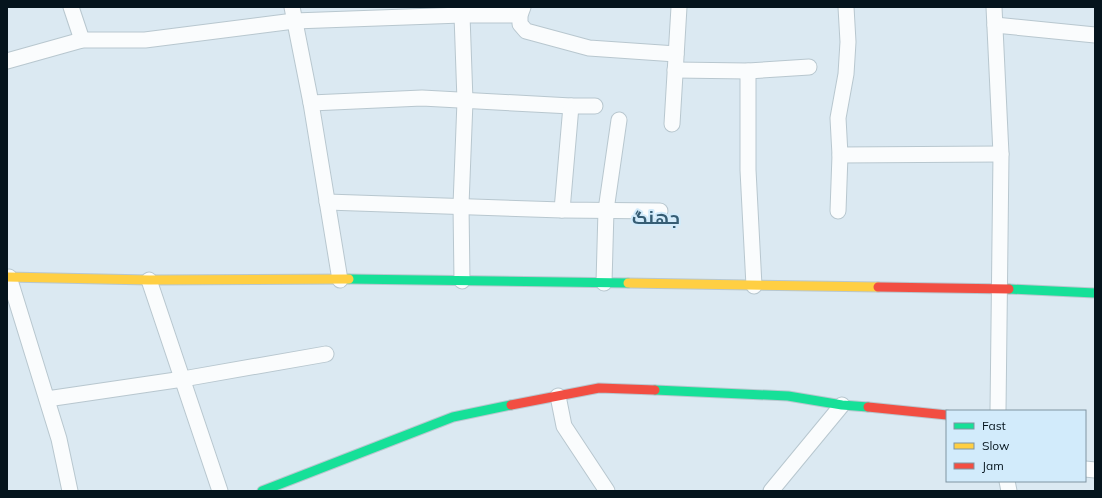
<svg xmlns="http://www.w3.org/2000/svg" width="1102" height="498" font-family="Mulish,Cairo,sans-serif">
<rect width="100%" height="100%" fill="#dbe9f2"/>
<g fill="none" stroke-linecap="round" stroke-linejoin="round">
<defs>
<g id="street">
<polyline points="71,7 82,40"/>
<polyline points="292,7 311,103 340,280"/>
<polyline points="523,7 520,15 520,24 526,31 589,48 676,54"/>
<polyline points="994,7 1001,154 998,411"/>
<polyline points="995,25 1095,35"/>
<polyline points="7,61 82,40 145,40 294,21 462,15 520,15"/>
<polyline points="675,70 748,71 809,67"/>
<polyline points="748,71 748,170 754,286"/>
<polyline points="311,103 422,98 571,106 595,106"/>
<polyline points="672,124 679,7"/>
<polyline points="840,155 1001,154"/>
<polyline points="327,202 562,210 660,211"/>
<polyline points="562,210 571,106"/>
<polyline points="838,211 840,155 838,118 846,74 848,42 846,7"/>
<polyline points="9,277 59,439 70,491"/>
<polyline points="149,280 220,491"/>
<polyline points="462,281 461,205 465,101 462,15"/>
<polyline points="604,283 606,210 619,120"/>
<polyline points="558,396 564,426 607,491"/>
<polyline points="47,399 183,379 326,354"/>
<polyline points="1085,469 1095,470"/>
<polyline points="1007,481 1009,491"/>
<polyline points="771,491 842,405"/>
</g>
<g id="fast">
<polyline points="349,279 628,283"/>
<polyline points="1009,289 1095,293"/>
<polyline points="655,390 788,396 842,405 868,407"/>
<polyline points="262,491 453,417 511,405"/>
</g>
<g id="slow">
<polyline points="7,277 149,280 349,279"/>
<polyline points="628,283 878,287"/>
</g>
<g id="jam">
<polyline points="878,287 1009,289"/>
<polyline points="511,405 599,388 655,390"/>
<polyline points="868,407 947,415"/>
</g>
</defs>
<use href="#street" stroke="#b8c7cf" stroke-width="17"/>
<use href="#fast" stroke="#b8c7cf" stroke-width="11"/>
<use href="#slow" stroke="#b8c7cf" stroke-width="11"/>
<use href="#jam" stroke="#b8c7cf" stroke-width="11"/>
<use href="#street" stroke="#fafcfd" stroke-width="15"/>
<use href="#fast" stroke="#16e098" stroke-width="9"/>
<use href="#slow" stroke="#ffcf43" stroke-width="9"/>
<use href="#jam" stroke="#f24e42" stroke-width="9"/>
</g>
<g text-anchor="middle" dominant-baseline="central" stroke-width="4" stroke-linejoin="round" paint-order="stroke">
<g font-size="18" font-weight="bold" fill="#365d74" stroke="#d2ebfb">
<text x="656" y="217">جھنگ</text>
</g>
</g>
<rect width="1102" height="498" fill="none" stroke="#05141d" stroke-width="16"/>
<rect x="946" y="410" width="140" height="72" fill="#d2ebfb" stroke="#8095a2"/>
<rect x="954" y="423" width="20" height="6" fill="#16e098" stroke="#8095a2"/>
<text x="982" y="430" font-size="12" fill="#05141d">Fast</text>
<rect x="954" y="443" width="20" height="6" fill="#ffcf43" stroke="#8095a2"/>
<text x="982" y="450" font-size="12" fill="#05141d">Slow</text>
<rect x="954" y="463" width="20" height="6" fill="#f24e42" stroke="#8095a2"/>
<text x="982" y="470" font-size="12" fill="#05141d">Jam</text>
</svg>
